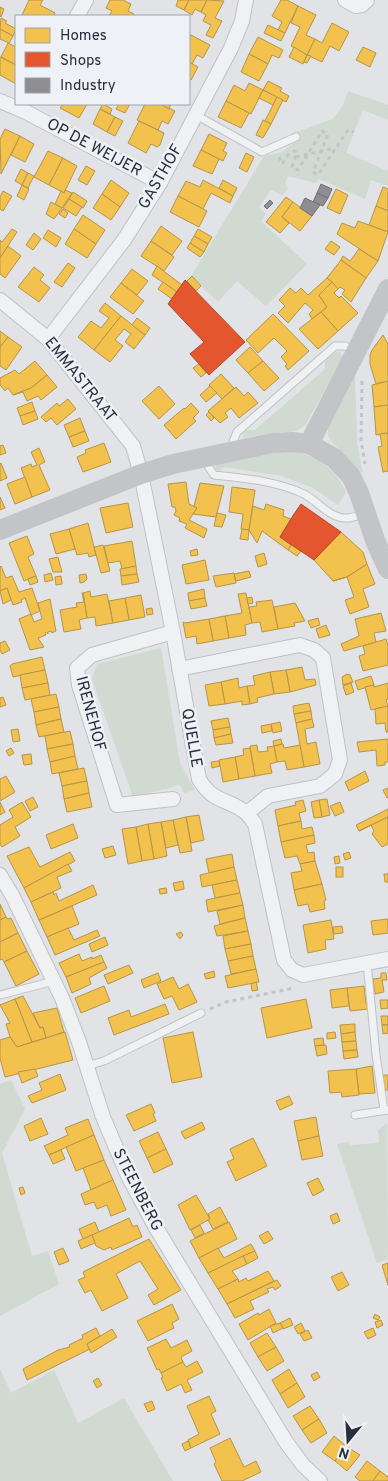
<svg xmlns="http://www.w3.org/2000/svg" width="388" height="1481" font-family="Overpass,sans-serif">
<rect width="100%" height="100%" fill="#e1e3e6"/>
<g fill="#d0dad1">
<polygon points="348,91 388,105 388,120 363,110 346,153 388,171 388,186 371,180 365,199 319,179 316,183 288,176 285,183 288,189 282,195 271,190 259,207 266,214 261,221 307,264 266,306 237,281 218,302 191,276 264,156 282,152 300,138 293,133 333,119 343,105"/>
<polygon points="336,352 340,352 343,357 306,424 298,430 290,432 279,432 244,438 243,434 246,430 255,430 325,369 325,361"/>
<polygon points="355,371 357,442 363,474 331,441 328,435 328,426"/>
<path d="M 285,451 C 313,453 335,467 346,492 L 338,505 L 313,488 L 281,476 L 225,467 L 219,471 L 215,469 L 217,464 Z"/>
<polygon points="161,648 180,763 195,790 184,793 180,785 133,797 92,679 97,664"/>
<polygon points="11,1080 25,1109 2,1153 32,1256 48,1251 59,1284 0,1316 0,1084"/>
<polygon points="387,1123 388,1259 377,1263 337,1144 347,1142 351,1145 378,1143 379,1140 378,1130"/>
<polygon points="0,1369 11,1393 54,1370 78,1423 124,1398 173,1481 0,1481"/>
</g>
<g fill="#f2c14e" stroke="#b5954a">
<polygon points="29,0 43,0 40,5 55,13 54,16 25,16 22,15"/>
<polygon points="110,0 123,0 131,4 128,11 134,14 133,16 109,16 112,11 106,8"/>
<polygon points="178,0 189,0 184,10 176,6"/>
<polygon points="189,0 207,0 201,12 195,9 192,15 184,10"/>
<polygon points="207,0 224,1 215,18 222,21 213,38 206,35 211,25 203,21 206,15 201,12"/>
<polygon points="281,0 287,0 298,6 285,33 278,30 282,22 272,16"/>
<polygon points="298,6 316,15 306,35 315,39 307,55 291,46 300,27 291,23"/>
<polygon points="0,7 4,9 1,17 0,16"/>
<polygon points="1,18 7,21 5,23 16,29 13,36 0,29"/>
<polygon points="332,23 349,32 339,51 330,46 322,62 307,55 315,39 322,43"/>
<polygon points="268,25 285,33 281,41 264,33"/>
<polygon points="0,29 13,36 9,43 0,39"/>
<polygon points="191,35 210,45 203,58 197,55 192,64 189,62 189,39"/>
<polygon points="258,37 283,50 279,58 272,55 268,64 249,54"/>
<polygon points="8,43 16,47 16,65 1,57"/>
<polygon points="294,47 307,55 303,64 289,57"/>
<polygon points="363,47 376,53 370,67 356,60"/>
<polygon points="249,54 268,64 259,81 241,72"/>
<polygon points="307,55 311,56 307,63 304,62"/>
<polygon points="0,57 16,65 16,84 0,75"/>
<polygon points="189,62 198,67 191,80 189,79"/>
<polygon points="268,81 282,88 280,91 289,96 286,102 263,90"/>
<polygon points="249,83 263,90 251,114 226,101 234,85 245,91"/>
<polygon points="263,90 277,97 273,105 259,98"/>
<polygon points="277,97 283,100 271,124 265,121"/>
<polygon points="226,101 249,113 241,128 218,117"/>
<polygon points="63,104 87,104 79,118 60,108"/>
<polygon points="103,104 112,109 110,114 100,109"/>
<polygon points="119,104 130,104 125,113 116,109"/>
<polygon points="145,104 160,104 175,111 168,124 162,121 158,130 137,120"/>
<polygon points="160,104 171,104 169,109"/>
<polygon points="100,109 115,117 107,132 93,124"/>
<polygon points="115,117 123,121 115,136 107,132"/>
<polygon points="263,120 271,124 263,138 256,135"/>
<polygon points="139,121 164,133 160,145 157,147 151,144 146,153 128,143"/>
<polygon points="5,129 20,136 1,174 0,139"/>
<polygon points="209,134 227,143 223,151 227,153 223,161 201,150"/>
<polygon points="20,136 34,144 25,162 11,155"/>
<polygon points="201,150 219,159 212,174 193,166"/>
<polygon points="48,151 63,158 49,185 34,177"/>
<polygon points="246,153 254,157 247,172 239,168"/>
<polygon points="63,158 77,166 64,193 49,185"/>
<polygon points="86,166 95,171 87,185 78,180"/>
<polygon points="21,169 28,173 22,185 15,181"/>
<polygon points="28,173 34,176 28,188 22,185"/>
<polygon points="111,180 129,193 120,207 102,194"/>
<polygon points="203,180 233,196 230,203 211,193 203,209 178,196 186,181 200,187"/>
<polygon points="223,180 237,188 233,196 219,188"/>
<polygon points="22,185 29,189 24,200 17,196"/>
<polygon points="383,187 388,189 388,211 376,206"/>
<polygon points="336,189 348,195 340,214 327,208"/>
<polygon points="65,190 72,193 62,208 55,204 61,191 64,193"/>
<polygon points="3,191 12,196 3,211 0,209 0,197"/>
<polygon points="73,192 87,201 83,208 69,199"/>
<polygon points="102,194 120,207 111,220 93,208"/>
<polygon points="178,196 207,211 199,227 170,212"/>
<polygon points="286,197 293,202 282,217 289,223 280,233 266,222"/>
<polygon points="69,199 82,207 76,216 63,208"/>
<polygon points="51,202 62,208 54,219 46,214"/>
<polygon points="293,202 312,216 300,231 282,217"/>
<polygon points="376,206 388,211 388,232 369,225"/>
<polygon points="63,209 68,213 65,218 59,214"/>
<polygon points="83,215 105,230 96,244 74,229"/>
<polygon points="358,221 388,232 378,261 337,234 342,223 355,228"/>
<polygon points="161,226 182,241 172,255 151,241"/>
<polygon points="12,229 17,232 0,258 0,240 2,242"/>
<polygon points="74,229 96,244 87,258 65,244"/>
<polygon points="198,229 212,237 208,244 194,236"/>
<polygon points="48,230 61,238 56,247 43,238"/>
<polygon points="34,233 41,239 33,250 26,245"/>
<polygon points="194,236 208,244 204,252 190,243"/>
<polygon points="151,241 174,257 164,271 141,256"/>
<polygon points="331,241 340,247 334,255 325,249"/>
<polygon points="190,243 204,252 200,257 187,248"/>
<polygon points="8,246 21,256 5,278 0,274 0,258"/>
<polygon points="359,249 378,261 366,278 341,260 343,256 350,261"/>
<polygon points="341,260 366,278 351,302 342,294 345,290 340,287 338,289 327,278"/>
<polygon points="68,263 75,268 62,287 54,282"/>
<polygon points="157,266 182,285 177,292 152,275"/>
<polygon points="34,267 44,275 40,280 50,288 39,302 18,287"/>
<polygon points="132,269 148,281 137,295 121,283"/>
<polygon points="192,276 201,286 196,291 187,281"/>
<polygon points="327,278 332,282 319,295 327,307 312,319 309,314 313,310 305,303 288,323 278,313 285,306 279,300 290,288 296,293 301,288 308,295"/>
<polygon points="163,282 177,292 172,299 158,289"/>
<polygon points="332,282 338,289 334,293 339,298 341,296 358,313 338,331 321,312 327,307 319,295"/>
<polygon points="121,283 144,301 133,314 110,297"/>
<polygon points="105,303 121,316 94,350 78,337 91,321 101,328 109,318 99,311"/>
<polygon points="321,312 338,331 318,349 299,329"/>
<polygon points="273,314 309,351 288,370 285,366 287,364 281,357 287,351 274,338 258,353 246,340"/>
<polygon points="121,316 145,335 134,349 125,342 131,334 124,329 115,340 123,346 110,362 94,350"/>
<polygon points="137,318 150,328 145,335 132,325"/>
<polygon points="0,331 8,337 0,347"/>
<polygon points="383,335 388,344 388,381 376,384 370,364 370,355 372,350"/>
<polygon points="8,337 22,347 6,370 0,366 0,347"/>
<polygon points="250,347 263,361 248,373 236,360"/>
<polygon points="35,361 47,375 31,388 13,395 8,388 5,391 0,385 0,378 15,370 19,374"/>
<polygon points="263,361 279,378 264,391 248,373"/>
<polygon points="199,364 206,373 201,377 193,368"/>
<polygon points="221,374 234,388 222,399 209,385"/>
<polygon points="47,375 57,387 41,400 38,396 27,401 23,392 13,395 31,388"/>
<polygon points="388,381 388,405 374,407 372,385"/>
<polygon points="159,386 175,404 159,419 142,401"/>
<polygon points="210,386 217,393 206,402 200,395"/>
<polygon points="236,387 244,396 248,392 258,403 239,418 231,408 225,413 228,417 220,423 208,411"/>
<polygon points="68,399 76,409 57,425 51,418 46,422 41,417 57,403 59,406"/>
<polygon points="32,402 35,411 20,416 17,408"/>
<polygon points="191,403 199,412 193,418 196,421 176,439 164,425 184,408 185,409"/>
<polygon points="388,405 388,433 376,435 374,407"/>
<polygon points="35,411 38,419 23,425 20,416"/>
<polygon points="209,412 214,418 211,421 206,415"/>
<polygon points="80,418 85,431 69,437 64,425"/>
<polygon points="85,431 89,441 73,447 69,437"/>
<polygon points="388,433 388,471 383,472 378,447 382,446 380,434"/>
<polygon points="104,443 111,462 83,472 77,457 86,453 85,450"/>
<polygon points="3,445 6,453 0,455 0,446"/>
<polygon points="39,448 45,462 39,465 50,490 32,497 21,468 31,464 32,467 37,465 31,452"/>
<polygon points="1,463 7,478 0,481 0,464"/>
<polygon points="25,477 32,497 15,504 7,484"/>
<polygon points="186,482 189,504 197,508 189,520 207,529 204,538 185,528 187,524 179,521 180,518 174,515 176,511 175,507 172,507 168,484"/>
<polygon points="200,483 224,486 216,517 193,514 197,508 194,506"/>
<polygon points="232,487 255,490 249,530 241,529 243,514 229,512"/>
<polygon points="0,497 5,508 0,510"/>
<polygon points="128,503 133,527 106,533 100,508"/>
<polygon points="266,504 284,510 283,516 291,519 280,537 291,545 288,550 262,531 257,543 249,530 253,506 264,510"/>
<polygon points="217,513 226,515 222,527 214,526"/>
<polygon points="88,523 96,555 89,557 88,553 77,555 69,529"/>
<polygon points="69,529 75,549 56,554 50,534"/>
<polygon points="242,529 249,530 248,540 240,539"/>
<polygon points="341,532 363,552 367,564 347,577 333,581 314,560"/>
<polygon points="27,536 34,554 28,557 36,576 24,581 9,543"/>
<polygon points="132,541 136,566 122,569 120,561 108,563 104,546"/>
<polygon points="292,544 301,551 297,556 288,550"/>
<polygon points="103,545 110,571 101,573 94,547"/>
<polygon points="197,549 198,555 191,556 190,551"/>
<polygon points="264,553 267,564 258,567 255,556"/>
<polygon points="58,557 62,572 53,572 49,559"/>
<polygon points="205,560 209,580 186,584 182,565"/>
<polygon points="367,564 375,584 363,589 369,607 350,614 345,600 354,597 347,577 333,581 347,577"/>
<polygon points="1,566 6,578 12,576 19,592 32,588 40,611 31,615 25,598 21,600 22,602 13,605 7,588 0,591 0,567"/>
<polygon points="136,566 137,574 121,576 120,569"/>
<polygon points="249,571 251,577 236,581 234,574"/>
<polygon points="51,573 53,580 45,582 44,575"/>
<polygon points="234,573 236,583 216,587 213,576"/>
<polygon points="86,574 87,579 84,582 80,583 79,575"/>
<polygon points="137,574 139,582 122,585 121,576"/>
<polygon points="36,576 38,582 30,585 28,579"/>
<polygon points="61,576 62,584 56,585 55,577"/>
<polygon points="7,588 11,600 3,604 0,591"/>
<polygon points="204,589 205,598 189,601 188,593"/>
<polygon points="90,591 91,597 107,594 113,623 96,626 95,617 87,618 83,593"/>
<polygon points="82,593 83,593 87,618 79,620 81,629 64,632 60,610 77,607 76,603 84,602"/>
<polygon points="246,593 252,623 245,625 246,635 229,638 225,616 242,613 238,594"/>
<polygon points="141,595 145,617 129,620 125,598"/>
<polygon points="252,597 253,603 248,604 247,598"/>
<polygon points="125,598 129,620 113,623 109,601"/>
<polygon points="205,598 207,606 191,609 189,601"/>
<polygon points="50,599 56,631 52,633 51,631 48,632 48,634 47,632 45,633 46,635 38,638 44,647 30,650 19,619 31,614 34,622 42,619 38,603"/>
<polygon points="272,600 278,629 262,632 260,622 252,623 249,607 257,606 256,602"/>
<polygon points="295,603 305,621 294,623 295,626 278,629 274,607"/>
<polygon points="152,608 153,614 147,615 146,609"/>
<polygon points="381,613 386,631 374,633 376,642 344,651 341,644 359,636 355,619"/>
<polygon points="225,616 229,638 213,641 209,619"/>
<polygon points="318,618 320,625 311,628 308,621"/>
<polygon points="209,619 213,641 197,644 196,636 186,638 183,622 185,623"/>
<polygon points="326,625 330,635 319,638 316,629"/>
<polygon points="386,639 388,646 388,665 363,671 359,656 365,654 363,646"/>
<polygon points="5,641 10,650 2,654 0,650 0,643"/>
<polygon points="42,657 45,670 13,677 10,666 12,664"/>
<polygon points="302,667 305,680 315,679 316,685 290,692 286,670"/>
<polygon points="45,670 48,683 22,688 20,675"/>
<polygon points="286,670 290,692 274,694 270,672"/>
<polygon points="270,672 274,694 257,698 258,702 250,704 247,686 255,685 253,676"/>
<polygon points="347,674 350,675 353,682 343,685 342,677"/>
<polygon points="371,676 374,685 358,690 355,681"/>
<polygon points="238,678 239,688 247,686 250,704 242,705 242,701 225,704 221,682"/>
<polygon points="221,682 225,704 209,706 205,685"/>
<polygon points="48,683 50,695 25,700 22,688"/>
<polygon points="351,683 354,692 346,695 343,686"/>
<polygon points="388,683 388,699 386,700 388,706 371,710 365,687 374,685 374,687"/>
<polygon points="56,694 59,707 34,712 31,699"/>
<polygon points="3,697 6,705 0,707 0,698"/>
<polygon points="309,703 311,711 294,714 293,706"/>
<polygon points="388,706 388,732 386,732 385,723 376,724 375,709"/>
<polygon points="59,707 61,719 36,725 34,712"/>
<polygon points="311,711 312,719 296,723 294,714"/>
<polygon points="228,718 230,727 213,730 211,721"/>
<polygon points="61,719 64,732 39,737 36,725"/>
<polygon points="312,719 314,727 305,729 307,744 316,742 320,764 304,767 296,723"/>
<polygon points="280,722 282,731 273,733 271,724"/>
<polygon points="271,724 272,731 262,733 261,726"/>
<polygon points="230,727 231,734 214,738 213,730"/>
<polygon points="18,729 20,741 13,742 11,730"/>
<polygon points="70,731 73,744 47,749 45,736"/>
<polygon points="231,734 233,743 216,745 214,738"/>
<polygon points="281,739 282,744 274,746 273,741"/>
<polygon points="388,739 388,762 385,762 385,765 377,766 376,750 359,752 357,742"/>
<polygon points="73,744 75,756 50,762 47,749"/>
<polygon points="283,744 284,748 300,745 304,767 287,770 285,761 277,762 274,746"/>
<polygon points="257,745 258,752 268,751 267,747 274,746 277,762 270,764 272,773 255,776 250,746"/>
<polygon points="11,748 14,753 9,756 6,751"/>
<polygon points="250,748 255,776 239,779 235,757 244,755 243,749"/>
<polygon points="31,754 32,764 24,765 22,755"/>
<polygon points="75,756 78,769 52,774 50,762"/>
<polygon points="235,757 239,779 223,782 219,760"/>
<polygon points="219,761 220,766 212,768 211,762"/>
<polygon points="84,768 87,781 62,786 59,773"/>
<polygon points="365,771 369,781 349,791 345,782"/>
<polygon points="6,776 15,792 0,801 0,779"/>
<polygon points="87,781 89,793 64,799 62,786"/>
<polygon points="388,788 388,797 387,798 383,790"/>
<polygon points="89,793 92,807 67,812 64,799"/>
<polygon points="33,797 38,807 30,811 25,801"/>
<polygon points="327,799 330,815 322,817 319,800"/>
<polygon points="303,800 306,811 299,813 301,821 278,826 275,810 296,805 295,802"/>
<polygon points="319,800 322,817 314,818 311,802"/>
<polygon points="0,802 5,812 0,815"/>
<polygon points="22,802 31,817 15,827 20,836 2,847 0,844 0,825 13,817 9,810"/>
<polygon points="340,802 344,812 335,816 330,806"/>
<polygon points="388,809 388,817 359,831 356,825"/>
<polygon points="199,815 204,840 191,843 186,817"/>
<polygon points="186,817 192,851 180,853 173,820"/>
<polygon points="388,817 388,844 382,847 372,834 374,831 371,825 359,831"/>
<polygon points="173,820 178,845 166,848 161,822"/>
<polygon points="301,821 302,829 312,827 314,835 281,842 278,826"/>
<polygon points="161,822 167,856 154,859 148,824"/>
<polygon points="73,824 78,838 51,849 46,835"/>
<polygon points="148,824 154,859 142,861 136,827"/>
<polygon points="136,827 142,861 128,864 122,829"/>
<polygon points="314,835 315,843 306,845 308,853 314,852 315,861 300,864 297,856 285,858 281,842"/>
<polygon points="113,846 116,855 105,858 102,849"/>
<polygon points="29,847 40,867 70,852 75,861 24,888 7,856"/>
<polygon points="349,852 351,858 345,860 343,854"/>
<polygon points="232,854 234,867 209,873 206,859"/>
<polygon points="339,856 340,863 335,864 334,857"/>
<polygon points="315,861 322,884 294,890 291,873 302,871 300,864"/>
<polygon points="68,864 72,871 57,877 61,888 31,902 24,888"/>
<polygon points="234,867 237,880 202,887 200,875"/>
<rect x="336" y="867" width="7" height="10"/>
<polygon points="384,874 388,874 388,882 385,882"/>
<polygon points="237,880 240,893 215,898 212,885"/>
<polygon points="183,881 184,889 175,891 173,883"/>
<polygon points="322,884 326,900 324,901 325,909 310,912 308,904 298,906 294,890"/>
<polygon points="93,885 97,895 39,920 31,902 53,892 54,895 56,893 59,901"/>
<polygon points="166,888 167,893 160,894 159,889"/>
<polygon points="240,893 243,905 208,912 206,900"/>
<polygon points="0,904 6,917 0,920"/>
<polygon points="243,905 245,918 220,924 217,911"/>
<polygon points="72,906 79,924 47,937 39,920"/>
<polygon points="6,917 8,919 11,918 18,933 0,942 0,920"/>
<polygon points="245,918 248,931 217,936 214,926"/>
<polygon points="388,919 388,933 373,935 371,921"/>
<polygon points="331,920 334,939 325,940 326,949 308,953 303,925"/>
<polygon points="342,926 343,933 334,934 333,927"/>
<polygon points="68,928 74,940 97,930 100,936 55,955 47,937"/>
<polygon points="248,931 251,944 225,949 223,936"/>
<polygon points="181,932 183,935 180,939 176,934"/>
<polygon points="18,933 27,951 4,962 2,959 0,960 0,942"/>
<polygon points="105,937 108,945 92,952 89,944"/>
<polygon points="251,944 253,956 228,961 225,949"/>
<polygon points="27,951 39,974 16,986 4,962"/>
<polygon points="79,954 82,961 92,957 92,959 101,955 104,962 66,977 59,963"/>
<polygon points="253,956 256,969 231,974 228,961"/>
<polygon points="104,962 107,968 89,978 91,984 72,993 66,977"/>
<polygon points="129,965 133,973 108,984 104,975"/>
<polygon points="256,969 259,982 228,988 225,976"/>
<polygon points="214,971 215,977 206,979 204,974"/>
<polygon points="158,973 161,981 144,988 141,980"/>
<polygon points="381,973 386,973 387,980 382,980 384,992 375,994 373,979 381,978"/>
<polygon points="173,977 179,989 188,984 197,1002 179,1010 172,996 164,999 157,984"/>
<polygon points="256,982 258,990 252,991 251,984"/>
<polygon points="104,986 110,1001 81,1013 75,998"/>
<polygon points="364,986 366,1004 368,1004 369,1009 350,1011 347,988"/>
<polygon points="347,988 349,1006 332,1008 330,990"/>
<polygon points="23,996 40,1028 43,1027 46,1038 32,1042 15,999"/>
<polygon points="15,999 32,1042 17,1047 10,1037 6,1024 10,1023 0,1005"/>
<polygon points="306,999 312,1028 267,1038 261,1008"/>
<polygon points="380,1000 388,1000 388,1008 381,1009"/>
<polygon points="165,1004 169,1014 114,1035 108,1018 129,1010 131,1017"/>
<polygon points="57,1008 64,1032 46,1038 43,1027 40,1028 33,1013"/>
<polygon points="381,1016 388,1016 388,1025 382,1025"/>
<polygon points="355,1024 355,1032 341,1034 340,1025"/>
<polygon points="382,1025 388,1025 388,1033 383,1034"/>
<polygon points="65,1032 73,1060 5,1077 0,1058 0,1040 10,1037 17,1047"/>
<polygon points="193,1032 202,1077 172,1083 163,1038"/>
<polygon points="335,1032 336,1038 327,1039 327,1033"/>
<polygon points="355,1032 356,1041 342,1042 341,1034"/>
<polygon points="323,1038 324,1045 315,1046 314,1039"/>
<polygon points="356,1041 357,1050 343,1051 342,1042"/>
<polygon points="326,1045 327,1054 317,1056 315,1046"/>
<polygon points="357,1050 358,1057 344,1059 343,1051"/>
<polygon points="372,1066 375,1093 359,1094 356,1069"/>
<polygon points="35,1069 38,1076 22,1083 18,1072"/>
<polygon points="356,1069 359,1095 342,1097 341,1092 330,1093 328,1071"/>
<polygon points="60,1074 66,1090 32,1103 28,1096 42,1090 39,1083"/>
<polygon points="383,1075 388,1075 388,1090 385,1090"/>
<polygon points="289,1096 293,1104 280,1110 276,1101"/>
<polygon points="151,1104 155,1113 153,1114 156,1121 134,1131 126,1115"/>
<polygon points="316,1117 319,1136 298,1141 294,1121"/>
<polygon points="41,1118 48,1134 30,1141 24,1126"/>
<polygon points="88,1119 94,1135 49,1155 44,1146 68,1135 65,1128"/>
<polygon points="202,1122 205,1129 185,1139 181,1132"/>
<polygon points="158,1132 166,1149 147,1158 139,1141"/>
<polygon points="94,1135 104,1160 76,1171 66,1147"/>
<polygon points="319,1136 323,1156 302,1160 298,1141"/>
<polygon points="253,1138 267,1166 236,1181 227,1162 234,1159 230,1149"/>
<polygon points="166,1149 173,1164 154,1173 147,1158"/>
<polygon points="61,1150 65,1159 53,1164 49,1155"/>
<polygon points="104,1160 113,1180 91,1190 83,1168"/>
<polygon points="318,1178 324,1190 313,1196 307,1183"/>
<polygon points="113,1180 126,1210 111,1216 107,1205 97,1209 94,1202 85,1205 81,1194"/>
<polygon points="23,1187 25,1193 21,1195 19,1188"/>
<polygon points="196,1195 210,1219 190,1230 178,1205"/>
<polygon points="220,1207 228,1222 213,1229 208,1220 210,1219 208,1214"/>
<polygon points="337,1213 340,1221 333,1224 330,1216"/>
<polygon points="129,1218 133,1227 137,1225 142,1237 112,1250 111,1247 104,1250 96,1246 92,1235"/>
<polygon points="95,1222 99,1232 83,1239 79,1229"/>
<polygon points="229,1222 237,1239 199,1258 190,1241"/>
<polygon points="200,1225 204,1233 195,1238 191,1230"/>
<polygon points="268,1231 273,1239 264,1244 259,1236"/>
<polygon points="92,1235 95,1243 81,1249 78,1241"/>
<polygon points="149,1239 181,1290 154,1305 148,1295 158,1289 140,1261 116,1274 128,1298 102,1311 91,1290 85,1293 78,1280 85,1277 83,1272"/>
<polygon points="251,1244 255,1251 208,1273 199,1258 218,1248 224,1258"/>
<polygon points="63,1248 69,1261 59,1265 54,1252"/>
<polygon points="255,1251 258,1258 247,1264 243,1256"/>
<polygon points="243,1256 247,1264 232,1271 238,1279 218,1289 208,1273"/>
<polygon points="388,1263 388,1285 382,1265"/>
<polygon points="268,1271 274,1281 227,1304 218,1289 238,1279 239,1282 246,1278 248,1281"/>
<polygon points="342,1272 349,1285 338,1291 331,1277"/>
<polygon points="277,1280 281,1286 275,1290 273,1287 267,1289 269,1292 250,1301 254,1309 235,1318 227,1304"/>
<polygon points="172,1304 179,1319 172,1323 174,1328 148,1341 137,1321"/>
<polygon points="269,1309 276,1323 248,1340 239,1324 258,1313 259,1315"/>
<polygon points="375,1314 380,1317 378,1320 373,1318"/>
<polygon points="290,1318 293,1325 283,1329 280,1323"/>
<polygon points="381,1320 383,1325 377,1328 375,1322"/>
<polygon points="280,1323 283,1328 273,1333 270,1326"/>
<polygon points="301,1323 305,1331 298,1334 294,1327"/>
<polygon points="96,1328 100,1336 87,1344 90,1349 27,1380 23,1369 58,1350 70,1347 69,1345 83,1338 82,1335"/>
<polygon points="373,1328 376,1335 368,1339 364,1332"/>
<polygon points="112,1329 117,1337 91,1353 87,1344"/>
<polygon points="308,1330 312,1338 304,1341 300,1334"/>
<polygon points="267,1333 276,1347 258,1357 250,1343"/>
<polygon points="166,1339 171,1348 187,1340 192,1351 181,1357 183,1362 161,1373 159,1369 157,1370 147,1348"/>
<polygon points="276,1347 284,1361 267,1371 258,1357"/>
<polygon points="197,1361 203,1372 187,1380 192,1390 185,1393 181,1384 167,1391 161,1378 163,1377 161,1373 183,1362 186,1367"/>
<polygon points="289,1369 297,1383 280,1394 272,1380"/>
<polygon points="317,1372 320,1377 314,1381 311,1375"/>
<polygon points="98,1378 102,1385 97,1388 93,1381"/>
<polygon points="297,1383 305,1397 288,1408 280,1394"/>
<polygon points="209,1396 216,1411 211,1414 220,1434 191,1448 188,1440 199,1434 187,1406"/>
<polygon points="152,1401 155,1409 148,1412 144,1404"/>
<polygon points="310,1406 319,1419 302,1430 293,1416"/>
<polygon points="319,1419 327,1433 311,1443 302,1430"/>
<polygon points="334,1436 346,1446 335,1461 322,1452"/>
<polygon points="230,1438 244,1467 256,1461 261,1472 242,1481 222,1481 214,1464 216,1462 210,1448"/>
<polygon points="188,1441 191,1448 185,1451 182,1444"/>
<polygon points="346,1446 360,1455 347,1471 335,1461"/>
<polygon points="367,1461 380,1471 373,1481 360,1481 355,1477"/>
<polygon points="380,1471 388,1477 388,1481 373,1481"/>
</g>
<g fill="#e4572e" stroke="#ac4b33">
<polygon points="185,280 245,342 209,375 190,354 204,342 168,304"/>
<polygon points="301,504 341,532 314,560 280,537 294,514"/>
</g>
<g fill="#8d8d92" stroke="#6f7179">
<polygon points="321,184 332,189 328,198 317,193"/>
<polygon points="317,193 328,198 323,206 313,202"/>
<polygon points="305,198 320,205 312,216 300,208"/>
<polygon points="270,200 273,203 267,209 264,206"/>
</g>
<g fill="none" stroke-linecap="round" stroke-linejoin="round">
<defs>
<g id="lane">
<polyline points="196,115 262,152 296,137"/>
<polyline points="234,449 233,442 237,432 335,346 345,346 355,351"/>
<path d="M 207,460 L 208,466 L 214,475 C 244,478 276,481 304,494 C 316,500 326,514 339,517 C 349,520 356,516 365,513"/>
<polyline points="367,963 376,1055 384,1110"/>
<polyline points="0,995 54,981"/>
<polyline points="87,1066 104,1061 201,1013"/>
<polyline points="355,1115 388,1110"/>
</g>
<g id="street">
<polyline points="345,0 356,6 362,5 367,0"/>
<polyline points="77,16 86,0"/>
<polyline points="0,101 26,112 160,183"/>
<path d="M 0,300 L 48,339 L 133,446 L 141,474 L 173,632 L 199,779 C 214,804 225,797 245,812 C 249,815 252,820 255,824 L 284,960 L 292,970 L 303,975 L 388,959"/>
<polyline points="48,339 124,240 160,183 231,48 242,21 246,0"/>
<polyline points="179,669 300,645 314,650 323,658 340,760 335,774 320,786 268,796 247,813"/>
<polyline points="173,799 117,805 79,685 77,668 92,655 173,632"/>
<polyline points="0,875 12,895 62,998 79,1042 103,1117 128,1176 155,1226 286,1442 303,1465 320,1481"/>
</g>
</defs>
<use href="#lane" stroke="#bfc1c4" stroke-width="9"/>
<use href="#street" stroke="#bfc1c4" stroke-width="16"/>
<g stroke="#c2c4c9" stroke-width="3" stroke-dasharray="4 4" stroke-linecap="butt">
<polyline points="293,150 297,153 292,167 298,170 322,131 328,134 313,172 318,175 348,130 354,132"/>
<polyline points="279,157 282,164 289,153"/>
<polyline points="296,157 335,148"/>
<polyline points="362,381 361,440 365,464"/>
<polyline points="210,1009 226,1002 294,988"/>
</g>
<use href="#lane" stroke="#f0f1f2" stroke-width="7"/>
<use href="#street" stroke="#f0f1f2" stroke-width="14"/>
<g stroke="#c2c4c8" stroke-width="20">
<polyline points="309,444 388,289"/>
<polyline points="0,530 141,474 173,464 273,443 292,442 309,444 334,458 351,476 359,493 376,543 388,569"/>
</g>
</g>
<g text-anchor="middle" dominant-baseline="central" stroke-width="5" stroke-linejoin="round" paint-order="stroke">
<g font-size="16" fill="#282f3f" stroke="#eef1f6">
<text transform="translate(94 148) rotate(28)">OP DE WEIJER</text>
<text transform="translate(161 177) rotate(-60)">GASTHOF</text>
<text transform="translate(80 380) rotate(51)">EMMASTRAAT</text>
<text transform="translate(90 714) rotate(75)">IRENEHOF</text>
<text transform="translate(191 738) rotate(80)">QUELLE</text>
<text transform="translate(137 1190) rotate(63)">STEENBERG</text>
</g>
</g>
<rect x="15" y="15" width="175" height="90" fill="#eef1f6" stroke="#9fa3ad"/>
<rect x="25" y="28" width="25" height="15" fill="#f2c14e" stroke="#9fa3ad"/>
<text x="60" y="40" font-size="15" fill="#282f3f">Homes</text>
<rect x="25" y="52" width="25" height="15" fill="#e4572e" stroke="#9fa3ad"/>
<text x="60" y="65" font-size="15" fill="#282f3f">Shops</text>
<rect x="25" y="78" width="25" height="15" fill="#8d8d92" stroke="#9fa3ad"/>
<text x="60" y="90" font-size="15" fill="#282f3f">Industry</text>
<g transform="translate(348 1441) rotate(198)" stroke="#eef1f6" stroke-width="4" paint-order="stroke">
<path d="M0-4L9 19L0 12L-9 19Z" fill="#282f3f"/>
<text y="-8" font-size="14" font-weight="bold" text-anchor="middle" fill="#282f3f">N</text>
</g>
</svg>
